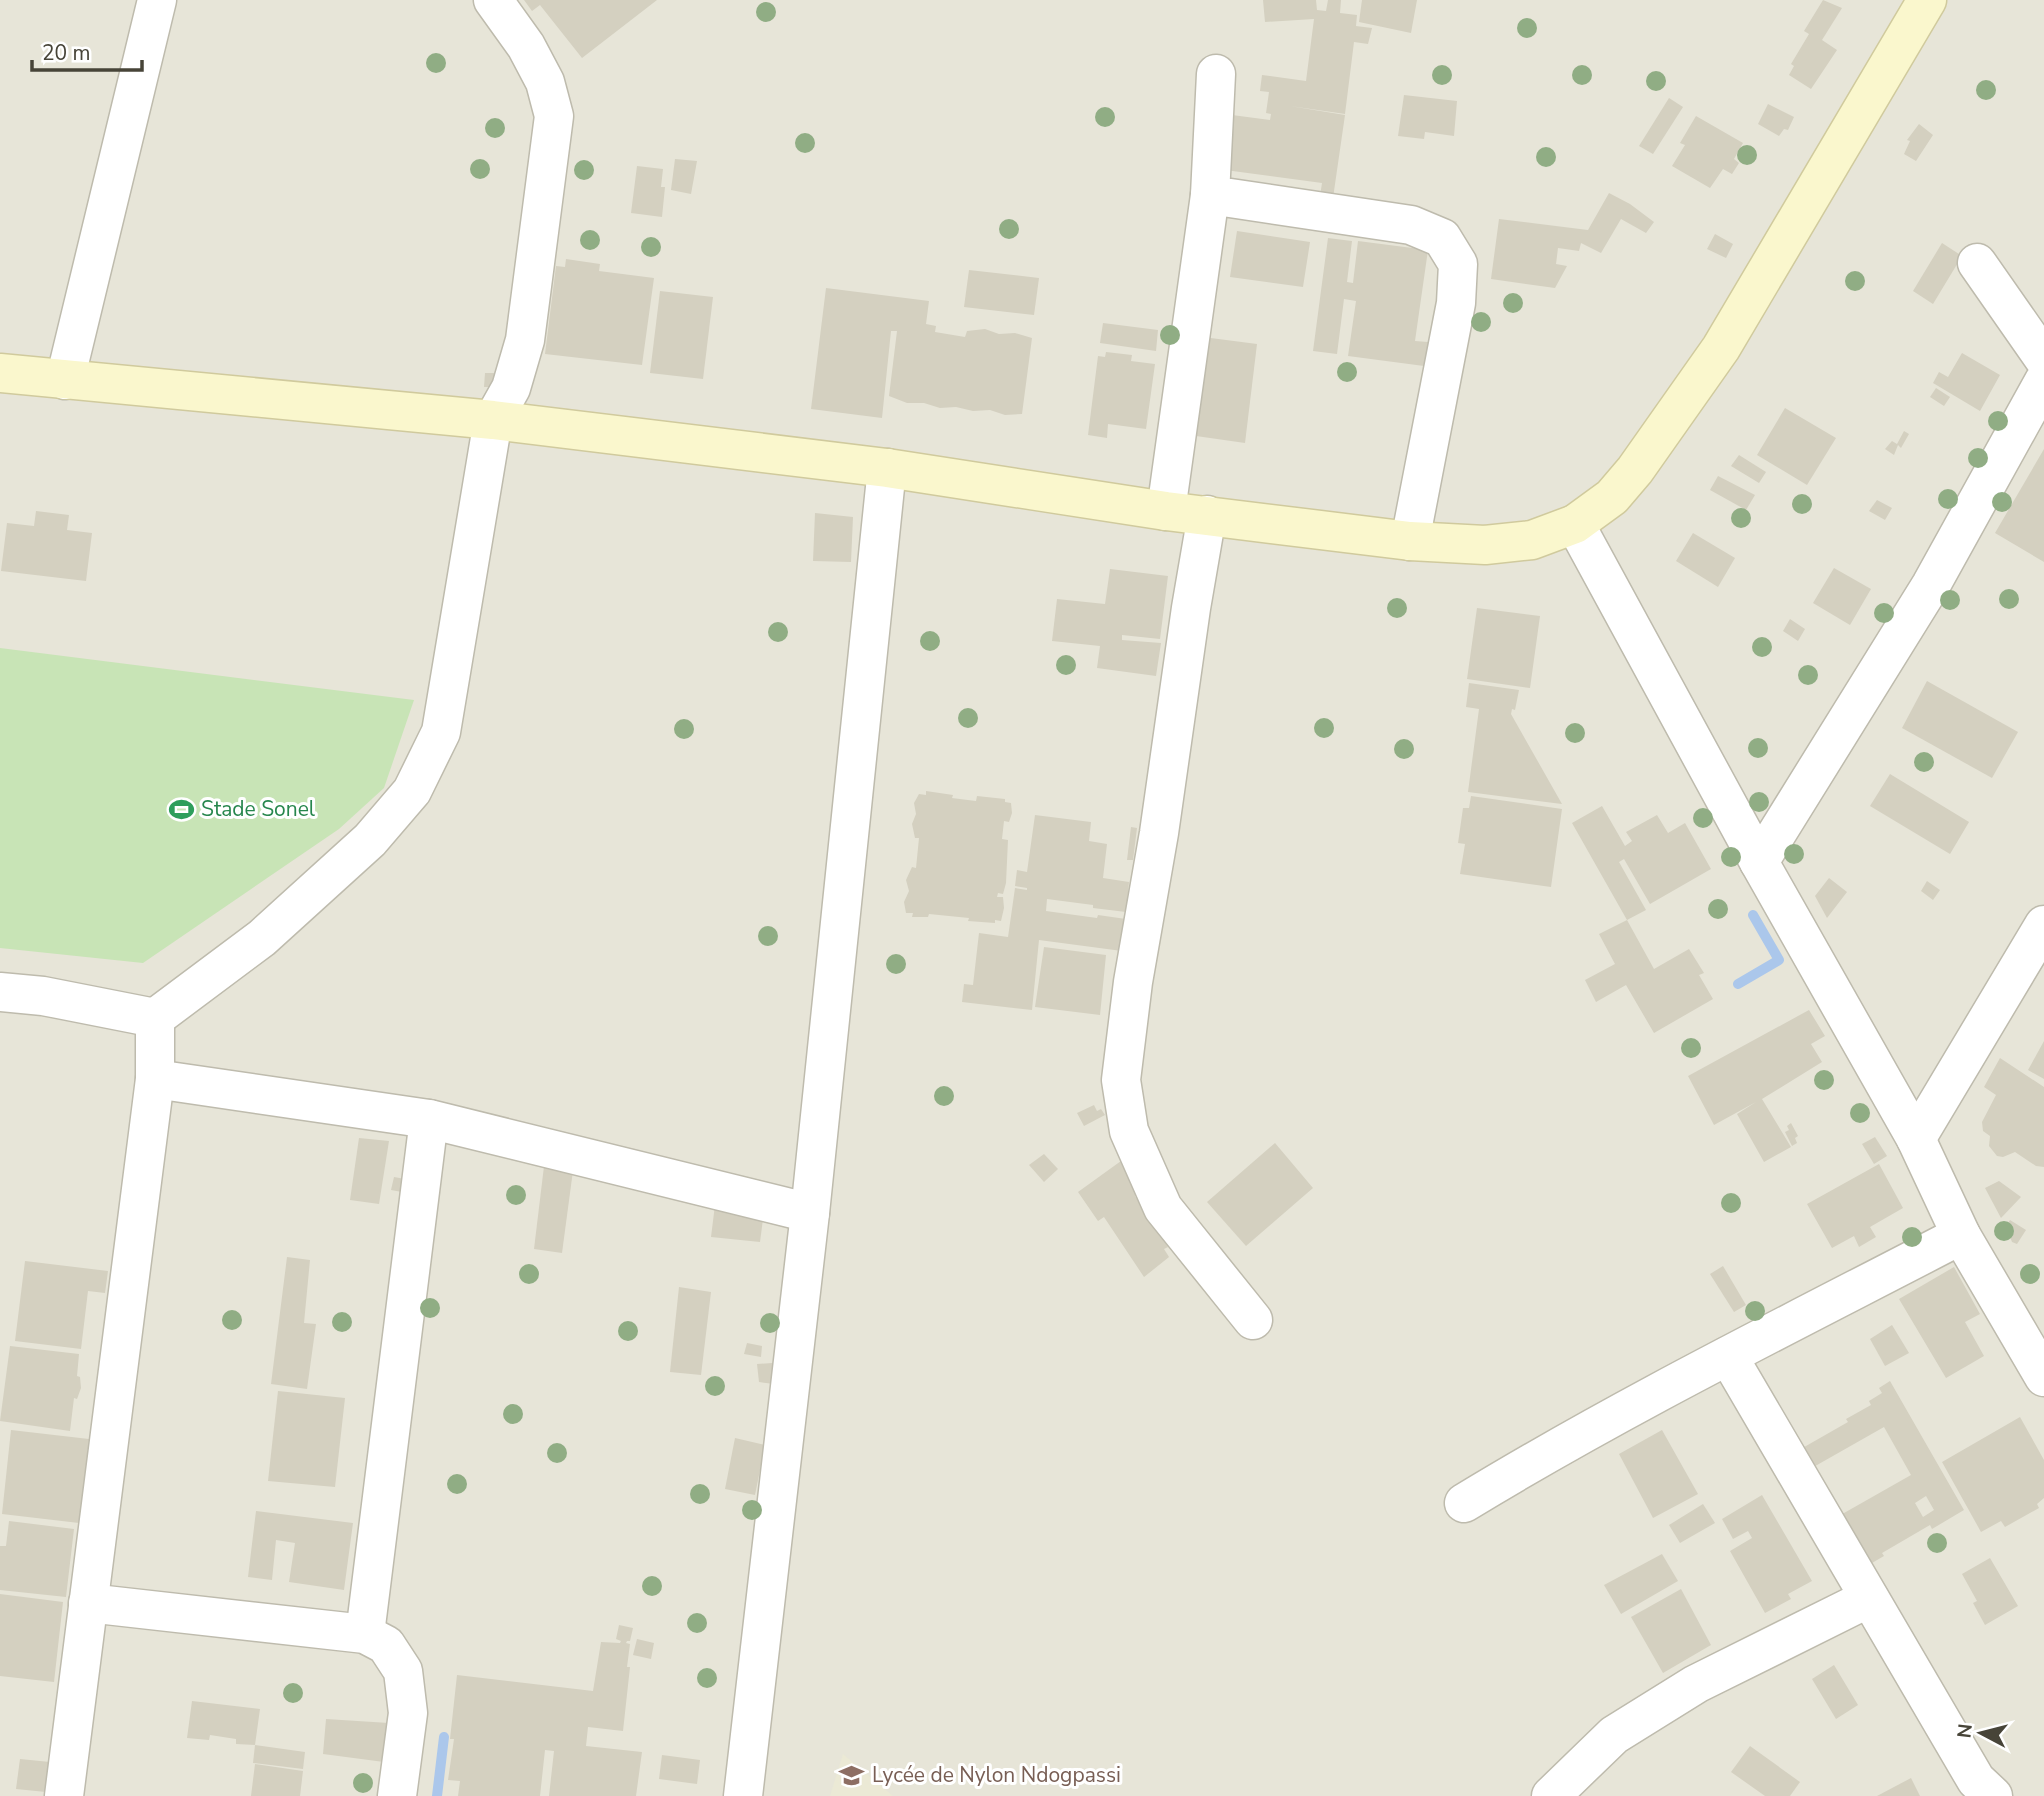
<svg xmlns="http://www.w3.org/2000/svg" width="2044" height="1796" font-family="'Nunito Sans',sans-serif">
<rect width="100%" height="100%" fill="#f4f2ea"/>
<rect fill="#e7e5d8" x="0" y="0" width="2044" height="1796"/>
<polygon fill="#ebe9d5" points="843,1754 893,1796 830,1796"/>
<polygon fill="#c8e4b6" points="0,648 414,700 384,788 339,829 143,963 0,948"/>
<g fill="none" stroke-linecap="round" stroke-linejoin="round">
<g stroke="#abc7eb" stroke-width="10">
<polyline points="1738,984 1779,960 1753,915"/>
<polyline points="437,1796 444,1737"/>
</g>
</g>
<g fill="#d4d0c0" fill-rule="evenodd">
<polygon points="524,0 657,0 582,58 540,5 532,11"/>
<polygon points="1263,0 1316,0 1317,10 1326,11 1328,0 1341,0 1340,13 1357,15 1356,26 1372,28 1368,44 1354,42 1345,114 1290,106 1345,115 1333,198 1320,196 1322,183 1225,170 1232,115 1270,120 1271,114 1266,113 1269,92 1260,91 1262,75 1306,81 1314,19 1265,22"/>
<polygon points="1362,0 1417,0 1411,33 1359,22"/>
<polygon points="1823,0 1842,8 1822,40 1837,50 1811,89 1789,75 1794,66 1791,64 1809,34 1804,31"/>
<polygon points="1404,95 1457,101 1454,136 1425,132 1424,139 1398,136"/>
<polygon points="1669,98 1683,107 1653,154 1639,146"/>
<polygon points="1768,104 1794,117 1788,130 1784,129 1779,136 1758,124"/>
<polygon points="1696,116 1743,143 1734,159 1739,163 1732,174 1723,169 1710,188 1672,166 1685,145 1680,143"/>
<polygon points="1919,124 1933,135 1916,161 1904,154 1910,141 1907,140"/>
<polygon points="675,159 697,161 691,194 671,190"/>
<polygon points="637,166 663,169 661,187 665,187 662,217 631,213"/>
<polygon points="1609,193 1630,204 1654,222 1646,233 1621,219 1601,253 1581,243 1579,251 1558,248 1556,264 1567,266 1555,288 1491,279 1499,219 1588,230"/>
<polygon points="1237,231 1310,242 1303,287 1230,277"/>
<polygon points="1715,234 1733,244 1726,258 1707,249"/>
<polygon points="1328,238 1352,241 1347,282 1353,283 1358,241 1428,250 1415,341 1428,342 1424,366 1348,356 1356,301 1344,299 1337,354 1313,351"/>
<polygon points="1942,243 1962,256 1933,304 1913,291"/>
<polygon points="566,259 600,264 599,271 654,278 642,365 545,354 556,266 565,267"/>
<polygon points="969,270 1039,278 1034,315 964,307"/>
<polygon points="826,288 929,301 926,324 936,326 935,332 965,337 967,331 985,329 999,334 1015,333 1032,338 1022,414 1005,415 990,410 973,411 956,407 940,408 924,403 907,403 889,396 897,331 891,331 882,418 811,409"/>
<polygon points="660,291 713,297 703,379 650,373"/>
<polygon points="1103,323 1158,330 1156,351 1100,343"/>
<polygon points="1203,337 1257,344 1245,443 1189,435"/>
<polygon points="1106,352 1132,355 1131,361 1155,364 1146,429 1108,424 1107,438 1088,435 1098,356 1105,357"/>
<polygon points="1962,353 2000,375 1980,411 1933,383 1939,372 1948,377"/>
<polygon points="485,373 501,373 500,387 484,387"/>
<polygon points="1936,388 1950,397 1944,406 1930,397"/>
<polygon points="1785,408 1836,438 1807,485 1757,455"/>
<polygon points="1904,431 1909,434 1901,448 1898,445 1894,455 1885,449 1892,441 1897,444"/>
<polygon points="2044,449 2044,562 1995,533"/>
<polygon points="1739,455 1766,472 1759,483 1731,466"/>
<polygon points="1718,476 1755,495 1746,510 1710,490"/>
<polygon points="1877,500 1892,508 1885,520 1869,511"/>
<polygon points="36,511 69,515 67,530 92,533 86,581 1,571 7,523 34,526"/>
<polygon points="815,513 853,517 851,562 813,561"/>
<polygon points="1693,533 1735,558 1718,587 1676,561"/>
<polygon points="1834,568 1871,589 1850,625 1813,603"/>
<polygon points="1110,569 1168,576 1160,639 1122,635 1122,640 1161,643 1156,676 1097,668 1100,646 1052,641 1057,599 1105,604"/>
<polygon points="1477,608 1540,616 1530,688 1467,679"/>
<polygon points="1790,619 1805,629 1798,641 1783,631"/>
<polygon points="1927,681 2018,732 1992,778 1902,728"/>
<polygon points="1469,683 1519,690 1515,710 1512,709 1511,714 1562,804 1468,792 1479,709 1466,707"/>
<polygon points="1890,774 1969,822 1950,854 1870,806"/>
<polygon points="926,791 953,795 952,798 976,801 977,796 1005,799 1005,802 1011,803 1012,813 1009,822 1004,821 1002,839 1008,840 1006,883 1003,894 998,893 997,897 1003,897 1004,908 1001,921 995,920 995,923 968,921 969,918 929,914 928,917 912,917 913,913 906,913 904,902 909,891 906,880 912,867 916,868 919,838 915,838 912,824 916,814 914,803 919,794 926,795"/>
<polygon points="1471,796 1562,809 1551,887 1460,874 1465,844 1458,843 1463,808 1469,808"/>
<polygon points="1602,806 1625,846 1632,841 1626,832 1657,815 1668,833 1685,823 1711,869 1650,904 1624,859 1619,862 1646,910 1627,920 1654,969 1689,949 1704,973 1699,975 1713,999 1654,1033 1626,985 1596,1002 1585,980 1615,964 1599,934 1627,920 1572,823"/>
<polygon points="1035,815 1091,822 1089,841 1107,844 1103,878 1129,882 1126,912 1093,908 1093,905 1047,899 1046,911 1097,918 1098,915 1126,919 1122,951 1039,940 1032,1010 962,1002 964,984 973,985 979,933 1008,937 1015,888 1027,890 1027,888 1015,886 1017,870 1027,872"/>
<polygon points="1131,827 1137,828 1133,860 1127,860"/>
<polygon points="1829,878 1847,892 1827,918 1815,896"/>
<polygon points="1927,881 1940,890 1933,900 1921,891"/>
<polygon points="1044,947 1106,955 1100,1015 1035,1007"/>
<polygon points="1809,1010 1825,1036 1811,1044 1822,1062 1762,1099 1791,1147 1764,1162 1737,1114 1756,1102 1714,1125 1688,1076"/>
<polygon points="2044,1041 2044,1079 2028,1070"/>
<polygon points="2000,1058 2044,1087 2044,1167 2036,1166 2015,1152 2003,1157 1997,1156 1989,1146 1990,1136 1983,1131 1982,1122 1996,1095 1984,1087"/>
<polygon points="1094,1105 1097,1111 1101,1109 1105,1115 1084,1126 1077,1113"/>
<polygon points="1791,1123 1798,1136 1795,1138 1797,1143 1792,1146 1785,1132 1789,1130 1787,1126"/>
<polygon points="1875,1137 1887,1156 1874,1164 1862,1144"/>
<polygon points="359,1138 389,1141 379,1204 350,1200"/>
<polygon points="1275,1143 1313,1188 1246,1246 1207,1202"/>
<polygon points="1044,1154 1058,1169 1044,1182 1029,1165"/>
<polygon points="545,1158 574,1163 562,1253 534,1249"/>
<polygon points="1121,1161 1141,1192 1135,1196 1168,1247 1164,1249 1169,1257 1144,1277 1104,1217 1098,1221 1078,1192"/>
<polygon points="1879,1164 1903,1208 1870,1227 1876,1237 1859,1247 1854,1236 1832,1248 1807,1204"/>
<polygon points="394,1177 405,1179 402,1192 391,1190"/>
<polygon points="1999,1181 2021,1197 2001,1218 1985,1188"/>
<polygon points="715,1205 764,1211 760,1242 711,1237"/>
<polygon points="2010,1220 2026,1230 2017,1244 2012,1242 2006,1226"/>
<polygon points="287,1257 310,1260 304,1323 316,1324 307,1389 271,1384"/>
<polygon points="25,1261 108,1271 105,1293 88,1291 81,1349 15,1341"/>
<polygon points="1723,1266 1746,1305 1734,1312 1710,1274"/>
<polygon points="1954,1267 1980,1314 1965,1322 1984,1356 1946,1378 1899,1299"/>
<polygon points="679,1287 711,1292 701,1375 670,1372"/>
<polygon points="1892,1325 1909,1353 1885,1366 1870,1339"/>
<polygon points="747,1343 762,1346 761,1357 744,1354"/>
<polygon points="10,1346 79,1354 77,1376 80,1377 81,1388 77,1399 74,1398 70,1431 0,1421"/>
<polygon points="772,1363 774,1384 759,1382 757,1364"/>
<path d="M 1890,1381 L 1964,1510 L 1932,1529 L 1930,1525 L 1882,1553 L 1884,1556 L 1865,1567 L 1837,1517 L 1911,1475 L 1884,1427 L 1810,1469 L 1799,1450 L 1848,1422 L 1846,1419 L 1871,1405 L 1869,1401 L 1882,1393 L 1879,1388 ZM 1926,1496 L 1934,1510 L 1923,1517 L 1915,1503 Z"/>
<polygon points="278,1391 345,1398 335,1487 268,1481"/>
<polygon points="2020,1417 2044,1460 2044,1498 2037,1504 2039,1508 2005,1527 2001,1521 1981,1532 1942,1462"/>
<polygon points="11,1430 89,1439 79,1523 2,1514"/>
<polygon points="1662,1430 1698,1494 1653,1518 1619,1454"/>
<polygon points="735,1438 765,1445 755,1495 725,1489"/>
<polygon points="1762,1495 1812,1581 1788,1594 1791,1599 1765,1613 1730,1551 1752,1538 1748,1531 1733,1539 1722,1519"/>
<polygon points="1703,1504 1715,1523 1680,1543 1669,1525"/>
<polygon points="256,1511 353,1523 344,1590 289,1582 295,1543 276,1540 272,1580 248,1577"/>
<polygon points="9,1521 74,1529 66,1597 0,1590 0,1546 6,1546"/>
<polygon points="1662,1554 1678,1581 1621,1614 1604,1585"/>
<polygon points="1990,1558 2018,1606 1985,1625 1973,1603 1977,1601 1962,1574"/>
<polygon points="1681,1589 1711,1645 1663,1673 1631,1617"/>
<polygon points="0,1594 63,1602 54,1682 0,1676"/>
<polygon points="619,1625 633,1628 630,1641 627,1641 626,1643 630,1644 627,1667 630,1667 623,1731 588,1727 586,1746 642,1752 636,1796 549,1796 554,1751 545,1750 540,1796 458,1796 460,1781 448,1780 454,1739 450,1739 457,1675 593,1691 601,1642 620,1643 621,1641 616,1639"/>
<polygon points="637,1639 654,1643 651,1659 633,1655"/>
<polygon points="1834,1665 1858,1705 1836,1719 1812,1679"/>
<polygon points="192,1701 260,1709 255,1745 236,1744 236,1739 210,1735 209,1740 187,1738"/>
<polygon points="326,1719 389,1723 384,1762 323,1754"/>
<polygon points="255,1745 305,1752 303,1769 253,1763"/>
<polygon points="1750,1746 1800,1782 1790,1796 1765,1796 1731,1772"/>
<polygon points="662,1755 700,1760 697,1784 659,1779"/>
<polygon points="20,1759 50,1762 46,1792 16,1789"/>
<polygon points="255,1764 303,1771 300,1796 251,1796"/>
<polygon points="1911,1778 1920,1796 1877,1796"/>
</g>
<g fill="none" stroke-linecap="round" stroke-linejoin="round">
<defs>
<g id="street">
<polyline points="1216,74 1210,195 1411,225 1442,238 1458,264 1456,303 1410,541"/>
<polyline points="1977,263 2044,359"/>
<polyline points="65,380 157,0"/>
<polyline points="1166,511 1210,195"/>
<polyline points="1207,515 1191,608 1159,833 1133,982 1121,1080 1129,1131 1163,1208 1253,1320"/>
<polyline points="1575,524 1759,862 1916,1139 1961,1235 2044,1377"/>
<polyline points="1759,862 1931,585 2044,381"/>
<polyline points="0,992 43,996 155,1018 155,1079 64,1796"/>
<polyline points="155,1018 262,938 370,840 412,791 441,732 493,420 511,388 525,340 554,116 545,82 526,46 493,0"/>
<polyline points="155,1079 429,1119 810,1213"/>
<polyline points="1916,1139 2044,925"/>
<polyline points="1728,1356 1976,1780 1993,1796"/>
<path d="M 1464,1503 C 1625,1405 1794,1322 1961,1235"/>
<polyline points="88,1603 365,1634 386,1645 403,1671 408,1713 397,1796"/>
<polyline points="365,1634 429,1119"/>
<polyline points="743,1796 810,1213 887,468"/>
<polyline points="1551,1796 1614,1735 1696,1684 1869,1598"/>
</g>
<polyline id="secondary" points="0,373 493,420 887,468 1166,511 1410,541 1485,545 1532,540 1575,524 1612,497 1635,470 1721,348 1927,0"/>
</defs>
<use href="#street" stroke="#bebbad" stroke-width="41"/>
<use href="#secondary" stroke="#d0ca9d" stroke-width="41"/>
<use href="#street" stroke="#fff" stroke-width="38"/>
<use href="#secondary" stroke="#faf7cd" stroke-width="38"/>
</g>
<g fill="#90ad84">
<circle cx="766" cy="12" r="10"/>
<circle cx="1527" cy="28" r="10"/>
<circle cx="436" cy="63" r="10"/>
<circle cx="1442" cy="75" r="10"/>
<circle cx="1582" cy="75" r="10"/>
<circle cx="1656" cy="81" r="10"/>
<circle cx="1986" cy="90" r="10"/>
<circle cx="1105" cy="117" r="10"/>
<circle cx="495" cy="128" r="10"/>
<circle cx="805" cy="143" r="10"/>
<circle cx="1747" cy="155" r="10"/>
<circle cx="1546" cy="157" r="10"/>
<circle cx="480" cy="169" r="10"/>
<circle cx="584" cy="170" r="10"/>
<circle cx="1009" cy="229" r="10"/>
<circle cx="590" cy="240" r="10"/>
<circle cx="651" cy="247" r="10"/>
<circle cx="1855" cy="281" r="10"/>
<circle cx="1513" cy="303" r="10"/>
<circle cx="1481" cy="322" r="10"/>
<circle cx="1170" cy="335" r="10"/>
<circle cx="1347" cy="372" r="10"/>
<circle cx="1998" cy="421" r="10"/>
<circle cx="1978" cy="458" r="10"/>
<circle cx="1948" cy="499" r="10"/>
<circle cx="2002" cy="502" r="10"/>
<circle cx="1802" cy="504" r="10"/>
<circle cx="1741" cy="518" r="10"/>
<circle cx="2009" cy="599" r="10"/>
<circle cx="1950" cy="600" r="10"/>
<circle cx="1397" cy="608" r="10"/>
<circle cx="1884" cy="613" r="10"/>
<circle cx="778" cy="632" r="10"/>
<circle cx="930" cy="641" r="10"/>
<circle cx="1762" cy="647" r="10"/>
<circle cx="1066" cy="665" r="10"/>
<circle cx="1808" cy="675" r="10"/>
<circle cx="968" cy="718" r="10"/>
<circle cx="1324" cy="728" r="10"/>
<circle cx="684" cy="729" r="10"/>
<circle cx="1575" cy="733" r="10"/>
<circle cx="1758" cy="748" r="10"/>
<circle cx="1404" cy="749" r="10"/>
<circle cx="1924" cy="762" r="10"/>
<circle cx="1759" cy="802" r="10"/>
<circle cx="1703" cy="818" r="10"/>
<circle cx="1794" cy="854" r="10"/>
<circle cx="1731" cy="857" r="10"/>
<circle cx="1718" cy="909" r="10"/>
<circle cx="768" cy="936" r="10"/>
<circle cx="896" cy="964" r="10"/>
<circle cx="1691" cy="1048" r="10"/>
<circle cx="1824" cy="1080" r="10"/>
<circle cx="944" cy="1096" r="10"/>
<circle cx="1860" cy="1113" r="10"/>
<circle cx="516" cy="1195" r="10"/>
<circle cx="1731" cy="1203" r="10"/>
<circle cx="2004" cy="1231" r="10"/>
<circle cx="1912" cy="1237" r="10"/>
<circle cx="529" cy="1274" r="10"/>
<circle cx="2030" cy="1274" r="10"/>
<circle cx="430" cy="1308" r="10"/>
<circle cx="1755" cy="1311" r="10"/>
<circle cx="232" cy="1320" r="10"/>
<circle cx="342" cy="1322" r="10"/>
<circle cx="770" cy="1323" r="10"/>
<circle cx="628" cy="1331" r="10"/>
<circle cx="715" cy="1386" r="10"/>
<circle cx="513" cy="1414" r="10"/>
<circle cx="557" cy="1453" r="10"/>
<circle cx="457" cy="1484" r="10"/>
<circle cx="700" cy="1494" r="10"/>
<circle cx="752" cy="1510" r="10"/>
<circle cx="1937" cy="1543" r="10"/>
<circle cx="652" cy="1586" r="10"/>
<circle cx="697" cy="1623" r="10"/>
<circle cx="707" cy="1678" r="10"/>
<circle cx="293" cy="1693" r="10"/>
<circle cx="363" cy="1783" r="10"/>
</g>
<defs>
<symbol id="stadium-bare" viewBox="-9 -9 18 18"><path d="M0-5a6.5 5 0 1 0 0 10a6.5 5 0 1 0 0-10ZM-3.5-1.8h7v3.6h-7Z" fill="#2e9e5b" stroke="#fff" stroke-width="2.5" paint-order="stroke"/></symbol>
<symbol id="school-bare" viewBox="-9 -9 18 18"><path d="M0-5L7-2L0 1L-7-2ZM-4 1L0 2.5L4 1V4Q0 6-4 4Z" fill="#8d6e63" stroke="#fff" stroke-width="2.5" paint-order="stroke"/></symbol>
</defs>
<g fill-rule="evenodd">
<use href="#stadium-bare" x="164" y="792" width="35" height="35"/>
<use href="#school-bare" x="834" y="1758" width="35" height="35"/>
</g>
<g text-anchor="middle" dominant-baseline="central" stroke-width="6" stroke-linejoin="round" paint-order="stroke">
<g font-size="21" fill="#27864d" stroke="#fff" text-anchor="start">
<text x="201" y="809">Stade Sonel</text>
</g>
<g font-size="21" fill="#785e54" stroke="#fff" text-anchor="start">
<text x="872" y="1775">Lycée de Nylon Ndogpassi</text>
</g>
</g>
<g transform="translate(1981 1733) rotate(277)" stroke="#ffffff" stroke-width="5" paint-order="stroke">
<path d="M0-5L12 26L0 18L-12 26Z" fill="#474438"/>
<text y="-10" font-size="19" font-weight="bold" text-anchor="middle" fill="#474438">N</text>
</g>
<path d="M32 60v10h110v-10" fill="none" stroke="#474438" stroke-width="3.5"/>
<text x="42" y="60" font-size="21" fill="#474438" stroke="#ffffff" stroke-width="5" paint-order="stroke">20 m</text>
</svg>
